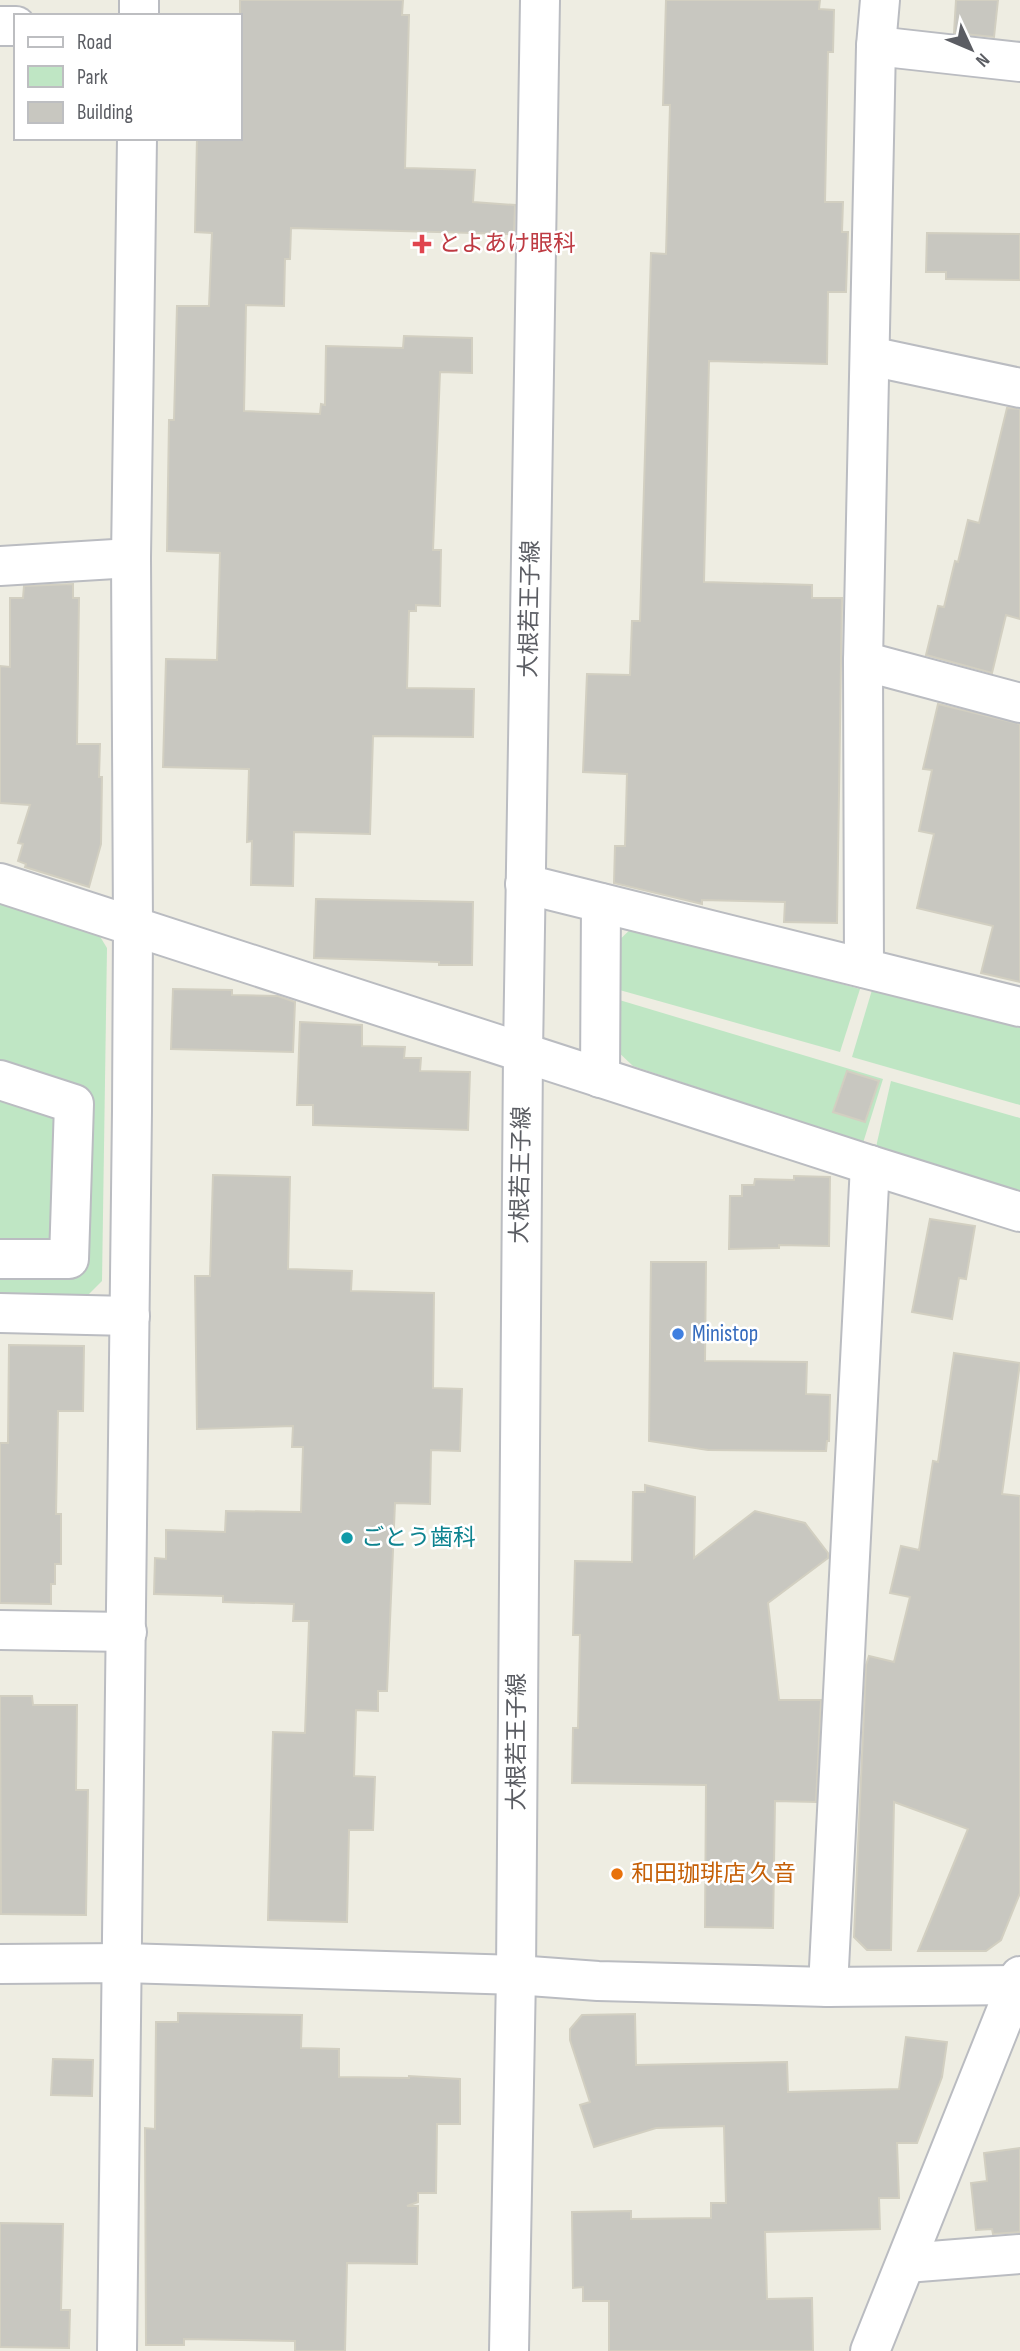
<svg xmlns="http://www.w3.org/2000/svg" width="1020" height="2351" font-family="'Sofia Sans Condensed','Noto Sans JP',sans-serif">
<rect width="100%" height="100%" fill="#eeede2"/>
<g fill="#bfe6c4">
<polygon points="0,900 96,930 107,948 102,1281 87,1296 0,1293"/>
<polygon points="633,927 860,989 840,1052 616,989 615,944"/>
<polygon points="872,990 1020,1028 1020,1105 852,1057"/>
<polygon points="616,999 883,1079 863,1143 633,1066 615,1049"/>
<polygon points="891,1081 1020,1118 1020,1193 876,1147"/>
</g>
<g fill="#c8c7c0" stroke="#d2cfc1" stroke-width="2">
<polygon points="240,0 403,0 402,15 409,15 405,168 475,170 473,202 515,205 514,234 291,228 290,259 285,259 284,306 246,305 244,411 320,414 321,404 325,405 326,346 403,348 404,336 472,338 472,373 440,372 433,550 441,550 440,606 416,605 416,611 409,611 407,688 474,689 473,737 373,736 370,834 294,832 293,886 251,885 252,841 247,842 249,769 163,767 166,659 217,660 220,553 167,551 169,420 174,420 177,306 209,306 212,233 195,232 197,138 240,138"/>
<polygon points="666,0 820,0 819,9 834,10 833,52 828,52 825,202 843,202 842,232 848,232 846,292 828,292 827,364 709,361 704,582 812,585 812,598 842,598 837,923 784,922 785,902 702,900 702,904 614,883 615,846 625,846 627,774 583,772 587,674 630,675 632,621 640,621 651,253 666,254 670,105 663,105"/>
<polygon points="956,0 998,0 994,37 954,33"/>
<polygon points="927,233 1020,234 1020,280 946,279 946,272 926,272"/>
<polygon points="1007,408 1020,409 1020,619 1006,615 992,673 926,655 938,606 944,607 955,561 958,562 968,520 979,523"/>
<polygon points="73,584 73,598 79,598 77,744 100,744 99,777 102,777 101,844 89,887 25,867 26,864 18,861 23,844 18,843 30,805 0,803 0,666 10,667 10,598 23,598 24,586"/>
<polygon points="938,704 1020,724 1020,982 981,973 993,926 917,908 934,834 919,831 932,770 923,769"/>
<polygon points="316,899 473,902 472,965 439,965 439,962 314,958"/>
<polygon points="173,989 232,990 232,995 278,996 295,1002 293,1052 171,1049"/>
<polygon points="300,1022 362,1025 362,1046 405,1047 404,1058 421,1058 420,1071 470,1072 468,1130 313,1125 313,1105 297,1105"/>
<polygon points="847,1071 879,1081 865,1122 833,1112"/>
<polygon points="213,1175 290,1177 288,1269 352,1271 351,1291 434,1293 433,1388 462,1389 460,1451 431,1450 430,1504 395,1503 387,1691 378,1691 378,1711 356,1710 354,1776 375,1777 373,1830 349,1830 347,1922 268,1920 273,1732 305,1733 309,1621 293,1621 294,1604 223,1602 223,1596 154,1594 155,1558 166,1559 166,1530 225,1532 226,1511 301,1512 303,1447 292,1447 293,1426 197,1429 195,1276 210,1276"/>
<polygon points="794,1176 830,1177 829,1246 779,1245 779,1248 729,1249 730,1196 742,1196 742,1185 754,1185 755,1179 794,1180"/>
<polygon points="930,1219 975,1226 966,1279 959,1278 952,1319 912,1312"/>
<polygon points="651,1262 706,1262 705,1361 807,1362 806,1394 830,1395 829,1441 827,1441 826,1451 708,1450 649,1441"/>
<polygon points="9,1345 84,1346 83,1411 58,1411 56,1514 61,1514 61,1564 55,1564 55,1584 51,1584 51,1604 0,1603 0,1443 8,1443"/>
<polygon points="954,1353 1020,1363 1002,1494 1020,1496 1020,1893 1001,1940 986,1951 918,1951 968,1829 894,1802 891,1950 867,1950 854,1937 866,1665 869,1656 894,1662 910,1597 890,1593 901,1546 919,1550 933,1461 938,1462"/>
<polygon points="645,1485 695,1497 694,1558 755,1511 805,1523 828,1553 828,1558 768,1603 779,1700 821,1700 816,1802 775,1801 773,1928 705,1927 706,1785 572,1783 573,1728 578,1728 580,1635 573,1635 575,1561 632,1562 633,1492 645,1492"/>
<polygon points="0,1696 32,1696 33,1705 77,1705 76,1790 88,1790 86,1915 1,1914"/>
<polygon points="178,2013 302,2015 301,2048 339,2049 339,2077 409,2078 409,2076 460,2079 460,2124 437,2124 436,2193 418,2193 418,2202 407,2206 418,2206 417,2264 347,2263 345,2351 295,2351 295,2341 184,2339 184,2345 146,2345 145,2128 155,2129 156,2022 178,2022"/>
<polygon points="635,2014 636,2065 787,2062 788,2092 899,2089 906,2037 947,2042 942,2077 917,2143 897,2143 899,2198 879,2198 880,2229 765,2232 767,2299 812,2298 813,2351 609,2351 609,2301 583,2301 583,2287 573,2288 572,2212 631,2211 631,2219 711,2218 711,2203 726,2203 724,2126 656,2128 594,2147 580,2105 590,2102 570,2040 570,2029 582,2015"/>
<polygon points="53,2059 93,2060 92,2096 51,2095"/>
<polygon points="1020,2148 1020,2232 993,2234 992,2229 976,2230 971,2183 987,2181 984,2153"/>
<polygon points="0,2223 63,2224 61,2310 70,2310 69,2348 0,2347"/>
</g>
<g fill="none" stroke-linecap="round" stroke-linejoin="round">
<defs>
<g id="minor">
<polyline points="139,16 139,0"/>
<polyline points="0,26 16,26"/>
<polyline points="876,46 1020,62"/>
<polyline points="870,356 1020,388"/>
<polyline points="0,566 131,558"/>
<polyline points="863,661 1020,703"/>
<polyline points="0,883 870,1165 1020,1212"/>
<polyline points="525,884 1020,1007"/>
<polyline points="864,968 863,661 876,46 880,0"/>
<polyline points="600,1078 601,903"/>
<polyline points="0,1080 74,1104 69,1259 0,1259"/>
<polyline points="0,1313 130,1316"/>
<polyline points="0,1630 127,1632"/>
<polyline points="0,1964 123,1963 516,1975 598,1981 828,1987 1020,1985"/>
<polyline points="828,1987 870,1165"/>
<polyline points="906,2263 1020,2254"/>
<polyline points="117,2351 132,1111 133,927 131,558 137,138"/>
<polyline points="509,2351 516,1975 523,1053 540,0"/>
<polyline points="870,2351 1020,1976"/>
</g>
</defs>
<use href="#minor" stroke="#babcc1" stroke-width="42"/>
<use href="#minor" stroke="#fff" stroke-width="38"/>
</g>
<path fill="#e0444e" stroke="#fff" stroke-width="2.5" d="M418.5 233.5h7v7h7v7h-7v7h-7v-7h-7v-7h7z"/>
<circle fill="#3f7fe0" stroke="#fff" stroke-width="2.5" cx="678" cy="1334" r="7"/>
<circle fill="#0f9aa8" stroke="#fff" stroke-width="2.5" cx="347" cy="1538" r="7"/>
<circle fill="#e8710a" stroke="#fff" stroke-width="2.5" cx="617" cy="1874" r="7"/>
<g text-anchor="middle" dominant-baseline="central" stroke-width="5" stroke-linejoin="round" paint-order="stroke">
<g font-size="23" fill="#be3a42" stroke="#fff" text-anchor="start">
<text x="438" y="244">とよあけ眼科</text>
</g>
<g font-size="23" fill="#5b5d63" stroke="#fff">
<text transform="translate(530 609) rotate(-89)">大根若王子線</text>
<text transform="translate(521 1175) rotate(-89)">大根若王子線</text>
<text transform="translate(517 1742) rotate(-90)">大根若王子線</text>
</g>
<g font-size="23" fill="#366cbe" stroke="#fff" text-anchor="start">
<text x="692" y="1334">Ministop</text>
</g>
<g font-size="23" fill="#0d838f" stroke="#fff" text-anchor="start">
<text x="361" y="1538">ごとう歯科</text>
</g>
<g font-size="23" fill="#c56008" stroke="#fff" text-anchor="start">
<text x="631" y="1874">和田珈琲店 久音</text>
</g>
</g>
<rect x="14" y="14" width="228" height="126" fill="#ffffff" stroke="#bdbec1" stroke-width="2"/>
<rect x="28" y="37" width="35" height="10" fill="#ffffff" stroke="#bdbec1" stroke-width="2"/>
<text x="77" y="49" font-size="21" fill="#5b5d63">Road</text>
<rect x="28" y="66" width="35" height="21" fill="#bfe6c4" stroke="#bdbec1" stroke-width="2"/>
<text x="77" y="84" font-size="21" fill="#5b5d63">Park</text>
<rect x="28" y="102" width="35" height="21" fill="#c8c7c0" stroke="#bdbec1" stroke-width="2"/>
<text x="77" y="119" font-size="21" fill="#5b5d63">Building</text>
<g transform="translate(971 49) rotate(134)" stroke="#ffffff" stroke-width="5" paint-order="stroke">
<path d="M0-5L12 26L0 18L-12 26Z" fill="#5b5d63"/>
<text y="-10" font-size="19" font-weight="bold" text-anchor="middle" fill="#5b5d63">N</text>
</g>
</svg>
